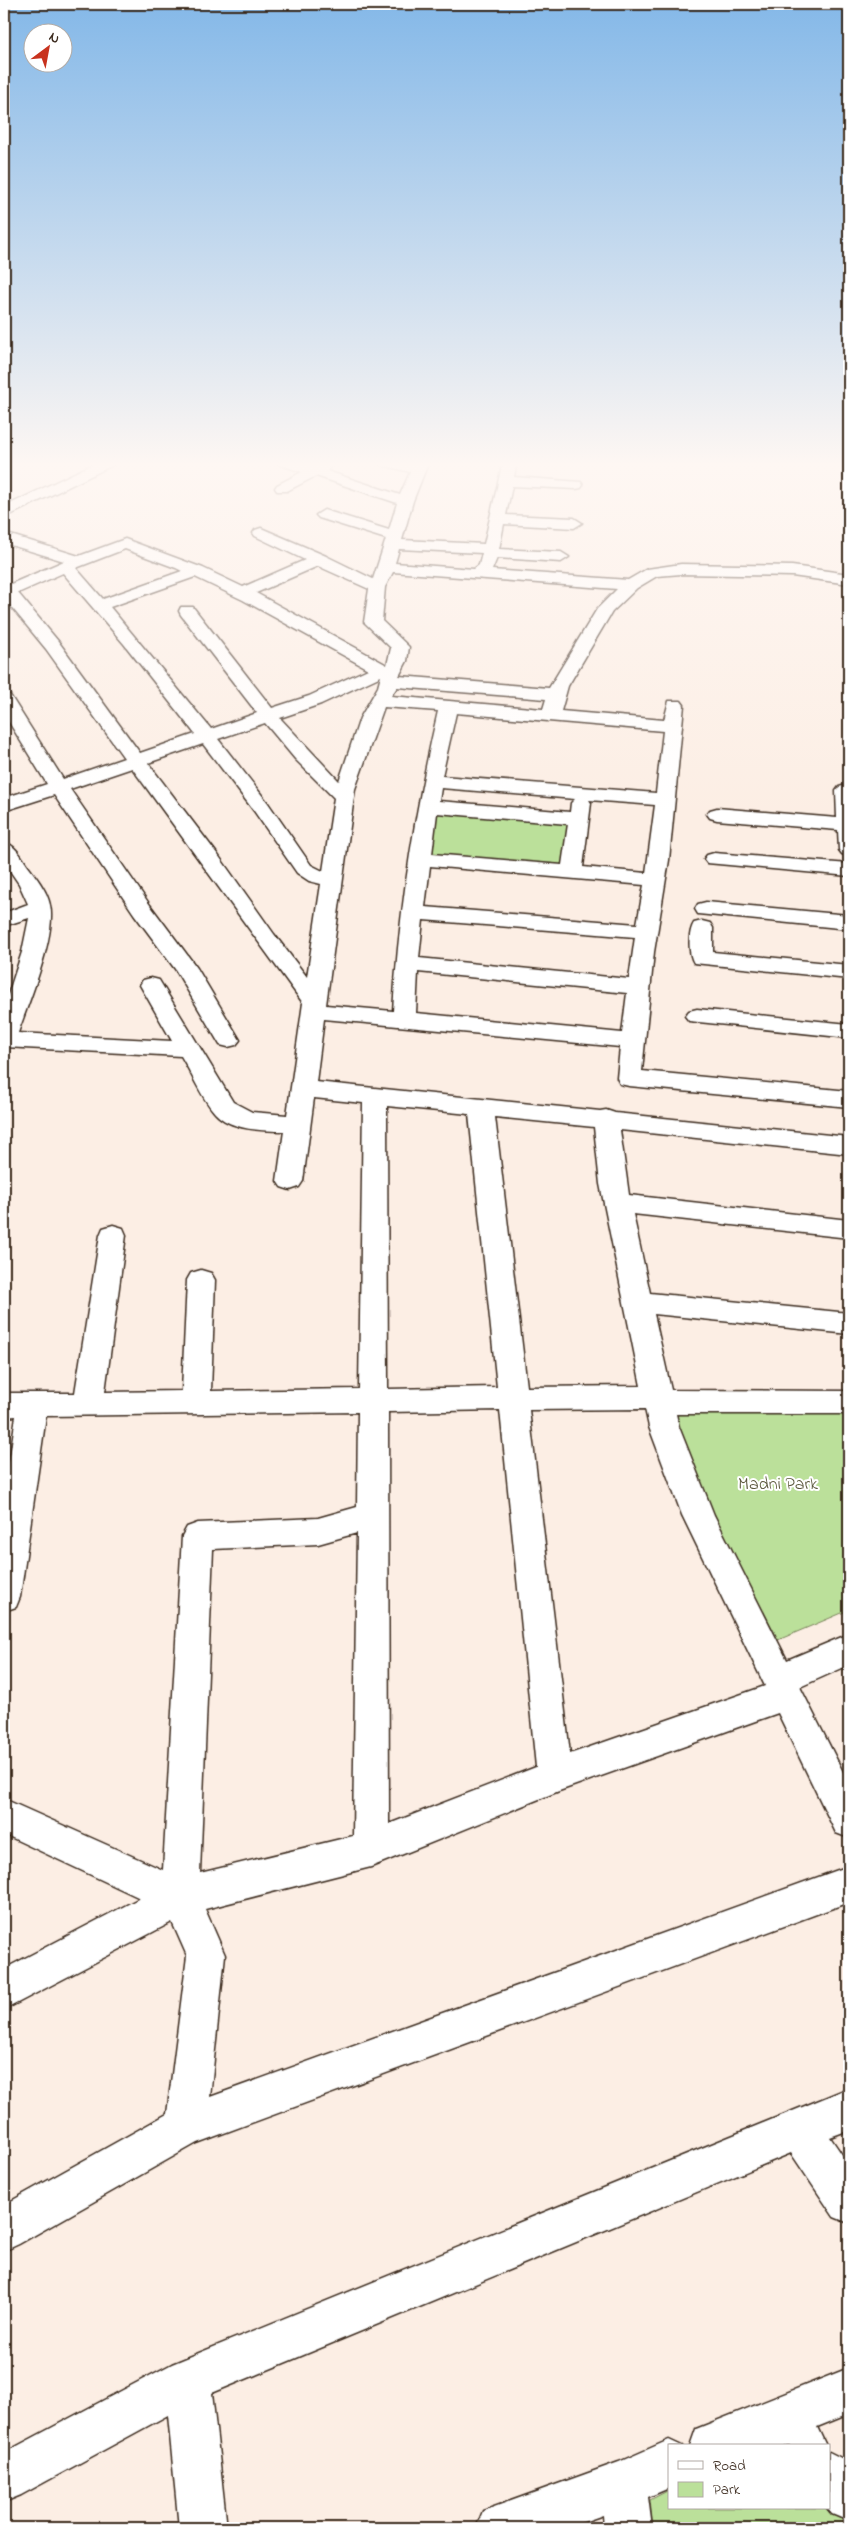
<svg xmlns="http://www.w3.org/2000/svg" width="853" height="2532" font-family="'Indie Flower',sans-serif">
<rect width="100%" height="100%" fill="#fceee4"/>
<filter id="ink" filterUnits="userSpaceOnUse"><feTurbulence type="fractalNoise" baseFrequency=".02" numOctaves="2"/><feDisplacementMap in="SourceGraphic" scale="10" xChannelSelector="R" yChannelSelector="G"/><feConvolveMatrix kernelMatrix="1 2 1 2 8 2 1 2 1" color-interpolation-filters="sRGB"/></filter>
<g filter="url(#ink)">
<g fill="#bbe09a" stroke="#7b855c">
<polygon points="437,810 572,823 564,867 430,857"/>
<polygon points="849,1409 849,1610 778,1640 685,1459 671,1415"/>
<polygon points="669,2490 669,2508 829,2508 829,2498 849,2522 849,2528 653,2528 650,2500"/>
</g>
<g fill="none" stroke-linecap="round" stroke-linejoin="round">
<defs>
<g id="minor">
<path d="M 276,461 L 297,461 L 313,466 L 323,463 L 328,464 L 330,467 L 327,471 L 400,495 L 410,472 L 378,464 L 376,461 L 399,461 L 413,464 L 415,461 L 429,461 L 413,501 L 402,540 L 484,544 L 503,461 L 517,461 L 514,477 L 581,482 L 583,485 L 581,488 L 576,489 L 512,486 L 506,515 L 574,518 L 582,523 L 574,528 L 504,524 L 499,549 L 561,552 L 569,557 L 561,562 L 497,558 L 492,570 L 628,580 L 647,569 L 681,564 L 792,566 L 849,574 L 849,584 L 792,576 L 681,574 L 657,576 L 637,588 L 612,612 L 568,686 L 561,711 L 664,720 L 669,701 L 681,701 L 684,705 L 669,860 L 654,952 L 642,1071 L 849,1091 L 849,1107 L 629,1086 L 620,1084 L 617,1078 L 620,1047 L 324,1019 L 316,1082 L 600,1111 L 606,1110 L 615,1113 L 849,1137 L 849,1154 L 620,1130 L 629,1195 L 849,1220 L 849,1238 L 633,1214 L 650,1293 L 849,1313 L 849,1334 L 654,1314 L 671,1390 L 849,1391 L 849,1414 L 676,1414 L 679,1427 L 714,1515 L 787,1660 L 849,1634 L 849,1665 L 800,1687 L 849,1784 L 849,1838 L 836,1833 L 778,1713 L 559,1791 L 371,1867 L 205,1909 L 225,1955 L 210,2097 L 849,1866 L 849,1902 L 197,2143 L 19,2244 L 4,2251 L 4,2205 L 167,2114 L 187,1956 L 172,1922 L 4,2010 L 4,1969 L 140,1898 L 4,1834 L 4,1799 L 163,1870 L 182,1536 L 187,1527 L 198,1523 L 318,1518 L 357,1507 L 358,1412 L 46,1416 L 20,1597 L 16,1607 L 4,1611 L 4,1496 L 16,1416 L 4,1417 L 4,1393 L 75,1393 L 100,1235 L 103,1228 L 113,1225 L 123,1228 L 126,1235 L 105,1392 L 182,1391 L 187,1280 L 191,1273 L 201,1270 L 211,1273 L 215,1280 L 211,1391 L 359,1389 L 363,1103 L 314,1098 L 303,1181 L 299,1187 L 290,1190 L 281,1187 L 277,1181 L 284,1131 C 263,1131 230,1130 215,1113 C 201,1097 192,1074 181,1056 L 4,1047 L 4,1007 L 22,952 L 29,918 L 4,926 L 4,913 L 28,904 L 19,884 L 4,862 L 4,842 C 15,845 21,856 27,865 C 36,877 47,890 50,905 C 57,935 28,1003 18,1033 L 172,1041 L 140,985 L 143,980 L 151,978 L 159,980 L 233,1102 L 252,1112 L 287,1115 L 303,1003 L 132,768 L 70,789 L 150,905 L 197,968 L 240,1040 L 236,1045 L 228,1047 L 220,1045 L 175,969 L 134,914 L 54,795 L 4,811 L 4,798 L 47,784 L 4,714 L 4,694 L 10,695 L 63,779 L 124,758 L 46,649 L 4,598 L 4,587 L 64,561 L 4,543 L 4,533 L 79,556 L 125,539 L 203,568 L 243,587 L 305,560 L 255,536 L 253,533 L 255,530 L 261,528 L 326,556 L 373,579 L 386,539 L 319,518 L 316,515 L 324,510 L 389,530 L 397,503 L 316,476 L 287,491 L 277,491 L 275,488 L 277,485 L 302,472 L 278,464 ZM 125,549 L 176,568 L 182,571 L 103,599 L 76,568 ZM 399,549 L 482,553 L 479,565 L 474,569 L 395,563 ZM 318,566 L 369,589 L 364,622 L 391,648 L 387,665 L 256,593 ZM 393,572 L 617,589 L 597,609 L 549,688 L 399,676 L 407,661 L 409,647 L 382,621 L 385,587 ZM 63,573 L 124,644 L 195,734 L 140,753 L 58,641 L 18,593 ZM 195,577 L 243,600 L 368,669 L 309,696 L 272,708 L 193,607 L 181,607 L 179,611 L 181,615 L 257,713 L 211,729 L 110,607 ZM 381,676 L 378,687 L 360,718 L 339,781 L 280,718 L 321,704 ZM 397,687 L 546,699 L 543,709 L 391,696 ZM 384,707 L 438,711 C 415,810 399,910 393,1011 L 326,1005 L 355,789 ZM 456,713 L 663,731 L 656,793 L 442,776 ZM 265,723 L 295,759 L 334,798 L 323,871 L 311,865 L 268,803 L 218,739 ZM 203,744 L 254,811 L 297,873 L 309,881 L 321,884 L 307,977 L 274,934 L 218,855 L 148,763 ZM 441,788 L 575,799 L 571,803 L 570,812 L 439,801 ZM 589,800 L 655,805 L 646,873 L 583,867 L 591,803 ZM 437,813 L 568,824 L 562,865 L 432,854 ZM 430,866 L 644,885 L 637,924 L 425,907 ZM 423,920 L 635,937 L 629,979 L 419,958 ZM 418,972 L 627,993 L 622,1033 L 416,1013 ZM 387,1106 L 469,1114 L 497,1387 L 388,1389 ZM 495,1117 L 594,1127 L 600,1184 L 641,1386 L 527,1387 ZM 645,1409 L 649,1427 L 682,1515 L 765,1686 L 570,1754 L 529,1410 ZM 500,1410 L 536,1767 L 389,1824 L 388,1412 ZM 357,1533 L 353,1836 L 200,1873 L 213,1549 L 318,1544 Z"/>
<polygon points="846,785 849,786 849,856 842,854 839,850 838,830 717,820 710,818 707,814 710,810 717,808 837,818 836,791 839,787"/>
<polygon points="714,853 849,864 849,876 707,863 704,859 707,855"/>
<polygon points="706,902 849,915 849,929 698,914 695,909 698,904"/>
<path d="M 702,921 L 710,923 L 713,928 L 713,952 L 849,965 L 849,979 L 694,963 C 688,954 688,932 694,923 Z"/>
<polygon points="697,1009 849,1024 849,1038 689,1021 685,1016 689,1011"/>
<polygon points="849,2088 849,2130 830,2137 849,2165 849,2223 834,2217 791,2153 212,2393 227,2528 179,2528 168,2415 21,2495 4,2502 4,2453 172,2364"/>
<polygon points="849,2368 849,2414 817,2427 826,2446 690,2446 696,2429"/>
<polygon points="669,2440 682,2446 669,2446 669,2488 648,2497 652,2528 604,2528 603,2515 566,2528 476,2528 483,2511 619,2462"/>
<polygon points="829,2452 849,2462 849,2521 832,2514 827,2508 829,2508"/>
</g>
<polygon id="tertiary" points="99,461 117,461 115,464 4,518 4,507"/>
</defs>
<use href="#minor" stroke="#3b2a1e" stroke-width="3"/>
<use href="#tertiary" stroke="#3b2a1e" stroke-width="3"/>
<use href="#minor" fill="#fff" fill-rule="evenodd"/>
<use href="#tertiary" fill="#fff" fill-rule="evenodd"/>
</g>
</g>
<linearGradient id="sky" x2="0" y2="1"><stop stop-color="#84b8e8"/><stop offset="0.57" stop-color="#fef7f3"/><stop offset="1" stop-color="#fef7f3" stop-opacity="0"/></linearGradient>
<rect width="853" height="815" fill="url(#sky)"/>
<g text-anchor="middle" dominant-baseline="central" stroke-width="4" stroke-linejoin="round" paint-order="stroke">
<g font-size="18" fill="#5b583d" stroke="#fff">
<text x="778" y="1485">Madni Park</text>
</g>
</g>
<rect width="853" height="2532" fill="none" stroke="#fff" stroke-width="20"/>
<rect x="10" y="10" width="833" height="2512" fill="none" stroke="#3b2a1e" stroke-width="2" filter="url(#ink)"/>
<rect x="668" y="2444" width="162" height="65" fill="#ffffff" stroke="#b1aaa5"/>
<rect x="678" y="2461" width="25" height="8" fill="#ffffff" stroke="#b1aaa5"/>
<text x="713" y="2470" font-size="15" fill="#3b2a1e">Road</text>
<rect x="678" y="2482" width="25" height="15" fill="#bbe09a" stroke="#b1aaa5"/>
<text x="713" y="2494" font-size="15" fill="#3b2a1e">Park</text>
<g transform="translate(48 48) rotate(32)"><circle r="24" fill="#ffffff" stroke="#b1aaa5"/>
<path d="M0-4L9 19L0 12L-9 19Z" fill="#c8321e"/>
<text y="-8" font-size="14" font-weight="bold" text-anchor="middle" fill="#3b2a1e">N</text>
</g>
</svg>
